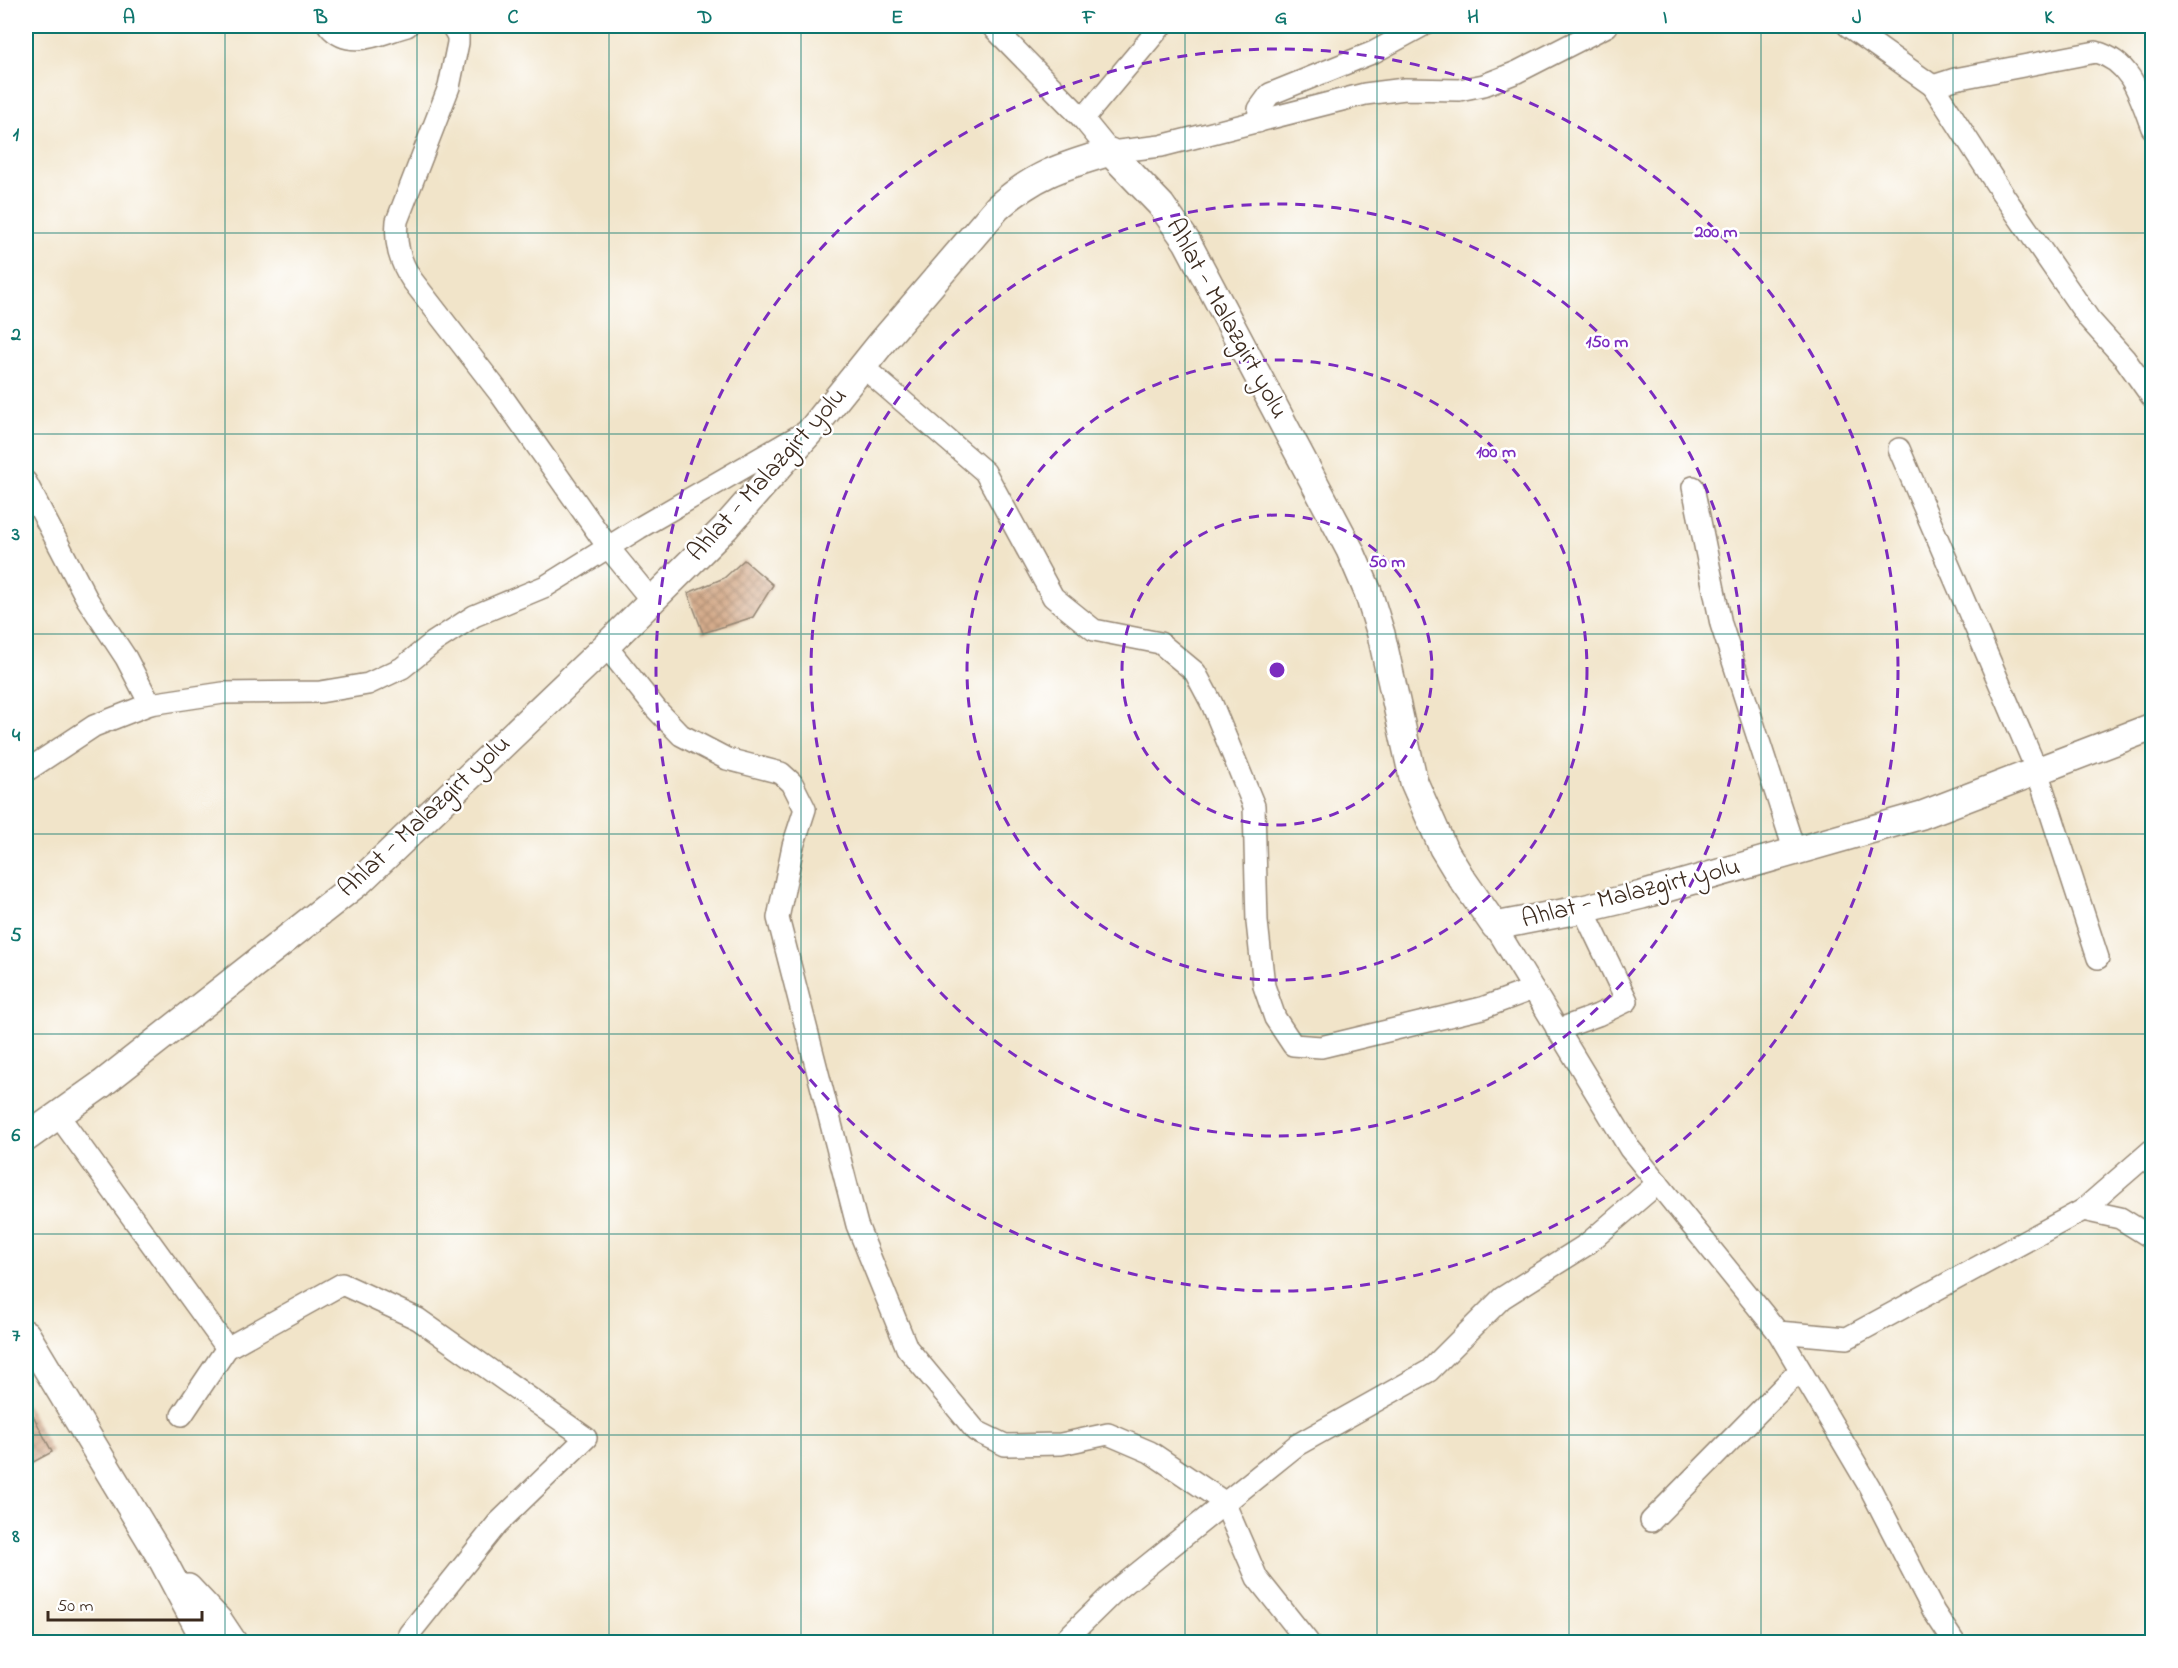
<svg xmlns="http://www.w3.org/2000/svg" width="2178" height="1668" font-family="'Indie Flower',sans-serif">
<defs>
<pattern id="building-cross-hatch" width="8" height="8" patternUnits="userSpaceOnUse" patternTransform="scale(1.5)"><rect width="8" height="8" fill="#d4ac8c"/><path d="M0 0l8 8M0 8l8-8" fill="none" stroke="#ad8c72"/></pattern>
</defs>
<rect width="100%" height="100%" fill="#fff"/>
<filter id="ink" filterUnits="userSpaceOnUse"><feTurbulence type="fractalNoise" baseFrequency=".0167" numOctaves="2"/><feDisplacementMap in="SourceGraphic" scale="12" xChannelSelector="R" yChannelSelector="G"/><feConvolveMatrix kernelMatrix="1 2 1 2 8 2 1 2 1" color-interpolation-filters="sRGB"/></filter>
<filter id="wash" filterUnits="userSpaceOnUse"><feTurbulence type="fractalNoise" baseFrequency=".008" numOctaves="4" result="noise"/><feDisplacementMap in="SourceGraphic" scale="24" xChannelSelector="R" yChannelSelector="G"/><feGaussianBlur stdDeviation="1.35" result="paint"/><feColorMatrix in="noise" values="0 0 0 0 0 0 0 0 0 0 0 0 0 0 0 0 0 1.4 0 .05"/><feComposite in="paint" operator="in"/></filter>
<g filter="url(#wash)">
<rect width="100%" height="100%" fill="#f1e4c9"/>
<g id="blocks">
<g fill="url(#building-cross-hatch)">
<polygon points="744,560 773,585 753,617 703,633 688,593 724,578"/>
<polygon points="26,1402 52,1452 26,1466"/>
</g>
</g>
</g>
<g filter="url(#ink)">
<use href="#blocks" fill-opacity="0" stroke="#968774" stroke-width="1.5"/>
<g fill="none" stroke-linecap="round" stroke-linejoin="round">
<defs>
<g id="minor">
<path d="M 329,26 C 350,51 381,33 407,26"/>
<path d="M 452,26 L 458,36 L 458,43 L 449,87 L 397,221 C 395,244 399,260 412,280 L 501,395 L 608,547 L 652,601"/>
<polyline points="992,26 1083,119 1110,152 1161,146 1365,94 1405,89 1459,90 1484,85 1517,72 1607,26"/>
<polyline points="1848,26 1933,86 2002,193 2089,319 2125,359 2152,397"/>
<path d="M 1933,86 L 1955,79 L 2096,52 C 2132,62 2140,97 2152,128"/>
<polyline points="1083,119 1161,26"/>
<polyline points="1258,122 1259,109 1270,94 1374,52 1422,26"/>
<polyline points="863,367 985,472 1053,597 1094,630 1160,643 1195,672 1212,704 1254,806 1257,922 1264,986 1275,1018 1293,1045 1321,1047 1482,1008 1533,989"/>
<polyline points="1899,449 2037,771 2098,958"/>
<polyline points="26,482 87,599 126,658 150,704"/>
<polyline points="1693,487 1721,624 1795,852"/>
<polyline points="606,646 656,709 681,735 727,759 781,773 792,783 805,809 793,846 778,918 857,1225 907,1348 976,1431 1005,1445 1061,1444 1108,1434 1150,1452 1224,1502 1257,1578 1308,1642"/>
<polyline points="26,771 94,726 150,704 223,693 320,692 368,684 402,668 434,642 474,616 546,586 639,528 802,434"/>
<polyline points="1495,926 1630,1149 1778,1332 1869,1486 1934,1612 1954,1642"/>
<polyline points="1557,1030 1598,1015 1627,1001 1583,909"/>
<polyline points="58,1115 227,1348"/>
<polyline points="2083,1210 2120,1218 2152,1238"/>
<polyline points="1778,1332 1847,1338 2083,1210 2152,1150"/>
<polyline points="182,1415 227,1348 342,1284 418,1319 586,1438 497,1524 409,1634"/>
<polyline points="1651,1521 1800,1370"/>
<polyline points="1063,1642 1112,1594 1297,1445 1429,1371 1502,1298 1586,1245 1658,1183"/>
</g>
<g id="major">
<path d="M 26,1138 L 102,1084 L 360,881 L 606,646 L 725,528 L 814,427 L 883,341 L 997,208 C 1035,174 1063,166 1110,152 L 1161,205 L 1187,242 L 1350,550 L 1368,592 L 1381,634 L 1414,782 L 1443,848 L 1460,876 L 1495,926 L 1583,909 L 1642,895 L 1922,815 L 2152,727"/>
<polyline points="26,1334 163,1561 206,1642"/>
<polyline points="188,1588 219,1621 233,1642"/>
</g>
</defs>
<use href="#minor" stroke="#968774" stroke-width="24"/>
<use href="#major" stroke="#968774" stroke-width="30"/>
<use href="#minor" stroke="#fff" stroke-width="21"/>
<use href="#major" stroke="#fff" stroke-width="27"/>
</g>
</g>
<path fill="none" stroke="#0f766e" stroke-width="1.5" stroke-opacity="0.55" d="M 225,26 L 225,1642M 417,26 L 417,1642M 609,26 L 609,1642M 801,26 L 801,1642M 993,26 L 993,1642M 1185,26 L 1185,1642M 1377,26 L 1377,1642M 1569,26 L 1569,1642M 1761,26 L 1761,1642M 1953,26 L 1953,1642M 26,233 L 2152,233M 26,434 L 2152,434M 26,634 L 2152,634M 26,834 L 2152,834M 26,1034 L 2152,1034M 26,1234 L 2152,1234M 26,1435 L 2152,1435"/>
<g fill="none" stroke="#7b2cbf" stroke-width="3" stroke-dasharray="10 8">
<circle cx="1277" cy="670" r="155"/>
<circle cx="1277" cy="670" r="310"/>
<circle cx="1277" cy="670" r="466"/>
<circle cx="1277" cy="670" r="621"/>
</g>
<g text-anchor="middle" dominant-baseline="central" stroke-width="5" stroke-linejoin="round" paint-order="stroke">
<g font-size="26" fill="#3b2a1e" stroke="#fff">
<text transform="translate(1226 319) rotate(61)">Ahlat - Malazgirt yolu</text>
<text transform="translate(768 475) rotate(-48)">Ahlat - Malazgirt yolu</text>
<text transform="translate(425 817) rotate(-43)">Ahlat - Malazgirt yolu</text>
<text transform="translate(1631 894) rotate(-14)">Ahlat - Malazgirt yolu</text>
</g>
</g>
<circle cx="1277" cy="670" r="9" fill="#7b2cbf" stroke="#fff" stroke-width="3"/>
<g font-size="18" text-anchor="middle" font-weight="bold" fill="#7b2cbf" stroke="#fff" stroke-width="5" stroke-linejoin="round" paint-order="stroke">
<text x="1716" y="237">200 m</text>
<text x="1607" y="347">150 m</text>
<text x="1496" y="457">100 m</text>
<text x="1387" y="567">50 m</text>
</g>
<rect width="2178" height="1668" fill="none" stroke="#fff" stroke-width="66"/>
<path d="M48 1611v9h154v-9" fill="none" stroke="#3b2a1e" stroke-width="3"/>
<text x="57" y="1611" font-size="18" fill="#3b2a1e" stroke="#ffffff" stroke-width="4.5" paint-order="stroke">50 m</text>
<rect x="33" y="33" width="2112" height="1602" fill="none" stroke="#0f766e" stroke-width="2"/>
<g font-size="20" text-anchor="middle" font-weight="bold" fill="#0f766e">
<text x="129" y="23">A</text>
<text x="321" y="23">B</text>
<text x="513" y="23">C</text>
<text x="705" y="23">D</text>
<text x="897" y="23">E</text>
<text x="1089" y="23">F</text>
<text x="1281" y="23">G</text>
<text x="1473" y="23">H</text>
<text x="1665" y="23">I</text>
<text x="1857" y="23">J</text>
<text x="2049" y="23">K</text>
<text x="16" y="140">1</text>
<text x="16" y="340">2</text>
<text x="16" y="540">3</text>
<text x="16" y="741">4</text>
<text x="16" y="941">5</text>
<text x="16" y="1141">6</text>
<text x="16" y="1341">7</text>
<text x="16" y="1542">8</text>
</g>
</svg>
